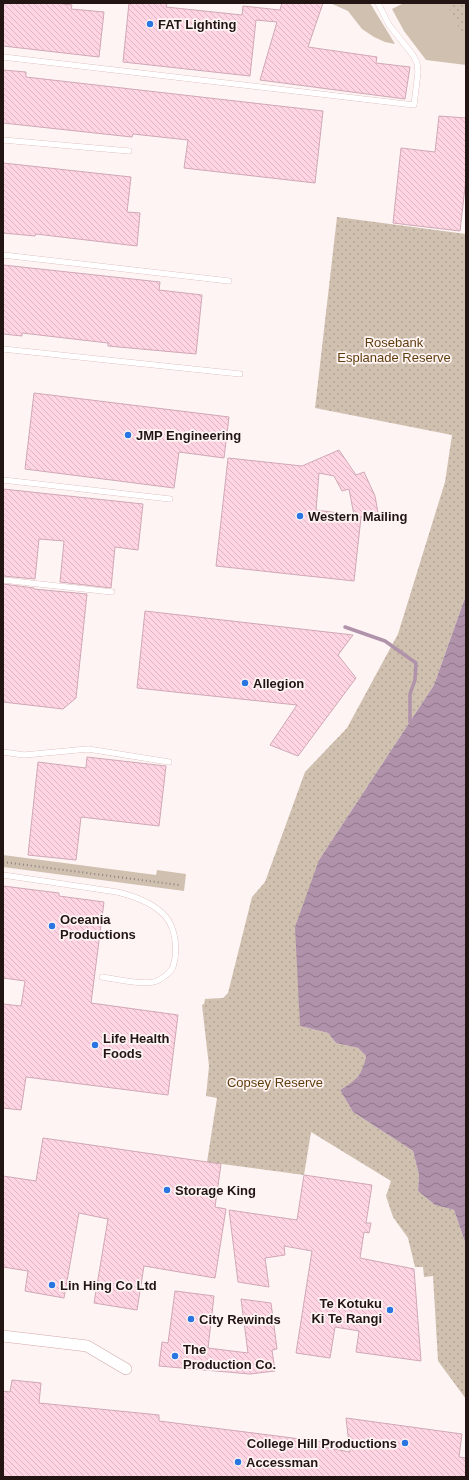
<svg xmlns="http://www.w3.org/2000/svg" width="469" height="1480" font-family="Arial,sans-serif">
<defs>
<pattern id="park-dots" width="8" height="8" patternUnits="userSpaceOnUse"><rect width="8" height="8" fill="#d0c0af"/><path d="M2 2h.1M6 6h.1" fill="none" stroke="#b2a496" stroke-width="1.8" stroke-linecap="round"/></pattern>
<pattern id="water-waves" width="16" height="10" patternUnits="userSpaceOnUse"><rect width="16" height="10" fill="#b093ab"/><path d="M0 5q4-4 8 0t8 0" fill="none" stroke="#8f778a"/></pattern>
<pattern id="building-back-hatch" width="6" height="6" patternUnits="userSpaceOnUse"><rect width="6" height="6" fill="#ffd5e3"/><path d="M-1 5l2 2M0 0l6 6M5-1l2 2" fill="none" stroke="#dab6c2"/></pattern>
</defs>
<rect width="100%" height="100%" fill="#fef4f4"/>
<g fill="#d0c0af">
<polygon points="330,3 370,3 395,44 385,42 374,37 362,29 348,11"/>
<polygon points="404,3 466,3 466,65 426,60 404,31 392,9"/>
<polygon points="3,855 156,875 157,870 186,874 184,891 3,867"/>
</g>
<g fill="url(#park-dots)">
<polygon points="447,3 466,3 466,43"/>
<polygon points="337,217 466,234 466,595 434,685 319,860 300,1026 328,1033 336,1043 358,1048 366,1056 363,1069 354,1082 340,1090 353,1112 413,1151 419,1175 418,1191 435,1205 454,1210 466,1245 466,1399 438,1361 433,1276 424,1277 423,1267 415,1267 408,1238 393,1217 386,1196 391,1181 311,1132 304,1175 207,1162 217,1098 206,1096 209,1066 202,1005 204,1004 205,999 223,998 228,993 252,897 265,882 305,772 347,728 398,634 445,482 452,435 315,408"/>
</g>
<path fill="url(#water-waves)" d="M 466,595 L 466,1245 L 454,1210 L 435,1205 L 418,1191 L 419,1175 L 413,1151 L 353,1112 L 340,1090 C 357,1080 362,1075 366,1056 L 358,1048 L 336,1043 L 328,1033 L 300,1026 L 295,927 L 319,860 L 434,685 Z"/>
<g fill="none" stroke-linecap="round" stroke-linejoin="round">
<polyline stroke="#b093ab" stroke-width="3.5" points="345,627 385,641 416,663 415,680 410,694 410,722"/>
</g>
<g fill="url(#building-back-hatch)" stroke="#d0a8b6" fill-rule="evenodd">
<polygon points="3,3 56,3 72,5 71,9 104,12 99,57 3,46"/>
<polygon points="129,3 167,3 166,7 242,15 243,6 280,10 282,3 323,3 308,47 377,57 376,63 410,67 405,99 260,80 277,22 256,20 250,76 123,62"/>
<polygon points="3,70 26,72 26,77 323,111 315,183 184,168 188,140 133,134 132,137 3,123"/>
<polygon points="439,116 466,118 466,179 460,231 393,223 401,148 435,152"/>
<polygon points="3,163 131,177 127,212 140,213 137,246 36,234 35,236 3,233"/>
<polygon points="3,265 160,282 159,290 202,295 196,354 108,346 108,343 22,333 22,336 3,334"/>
<polygon points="34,393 229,417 224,458 179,452 174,488 25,469"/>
<path d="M 339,450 L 356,475 L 364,472 L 375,496 L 379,518 L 361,517 L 354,581 L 216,566 L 228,458 L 302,466 ZM 319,473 L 334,476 L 342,491 L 349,489 L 354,515 L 316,510 Z"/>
<polygon points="3,489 143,504 138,550 115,547 111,588 60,582 64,541 39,539 35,579 3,576"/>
<polygon points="3,584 34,588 34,589 87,594 76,698 63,709 3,702"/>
<polygon points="145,611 353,635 338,655 356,678 298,756 270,745 297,705 137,688"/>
<polygon points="87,757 166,766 159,826 81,817 76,860 28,855 38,762 86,768"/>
<polygon points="3,886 59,893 59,896 104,902 91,1003 178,1015 168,1095 26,1077 21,1110 3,1108 3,1004 21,1006 25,981 3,978"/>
<polygon points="43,1138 221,1164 215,1207 226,1209 215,1278 144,1266 137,1310 94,1303 108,1219 79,1213 64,1298 25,1291 28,1271 3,1267 3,1176 36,1181"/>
<polygon points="304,1175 372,1185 366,1223 371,1223 369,1233 364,1232 360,1258 414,1269 421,1361 356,1352 359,1331 335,1327 330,1358 296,1353 312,1251 284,1246 285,1255 265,1258 269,1287 238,1282 229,1210 297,1220"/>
<polygon points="175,1291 214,1296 208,1348 248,1353 241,1299 271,1303 277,1349 272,1350 275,1371 250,1374 159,1366 162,1342 168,1343"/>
<polygon points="12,1380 41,1383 39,1403 159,1415 159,1421 324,1442 323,1447 350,1452 346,1418 462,1434 459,1457 466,1458 466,1477 3,1477 3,1391 10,1392"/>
</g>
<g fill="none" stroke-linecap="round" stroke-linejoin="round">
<defs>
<g id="service">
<polyline points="3,57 414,105 418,72 417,63 413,55 389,25 378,3"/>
<polyline points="3,140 129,151"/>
<polyline points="3,255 229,281"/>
<polyline points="3,349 240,374"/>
<polyline points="3,480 170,499"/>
<polyline points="3,580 112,592"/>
<polyline points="3,752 24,755 88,749 169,762"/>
<path d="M 3,875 L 117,892 C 134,896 154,903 166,917 C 176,929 178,952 173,967 C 170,973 163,978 157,981 C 144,986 116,979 102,977"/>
</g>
<polyline id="minor" points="3,1336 87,1346 126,1369"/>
</defs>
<use href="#service" stroke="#d3a9a7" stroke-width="6"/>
<use href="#minor" stroke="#d3a9a7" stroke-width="12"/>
<polyline stroke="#8d8181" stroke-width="2" stroke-dasharray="1 3" stroke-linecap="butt" points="3,862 179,885"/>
<use href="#service" stroke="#fff" stroke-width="5.5"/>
<use href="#minor" stroke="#fff" stroke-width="11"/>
</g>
<g fill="#2976e2" stroke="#fef4f4" stroke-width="1.5">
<circle cx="150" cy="24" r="4"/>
<circle cx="128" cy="435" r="4"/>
<circle cx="300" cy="516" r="4"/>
<circle cx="245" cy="683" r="4"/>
<circle cx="52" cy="926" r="4"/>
<circle cx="95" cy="1045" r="4"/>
<circle cx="167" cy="1190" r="4"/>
<circle cx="52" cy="1285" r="4"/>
<circle cx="390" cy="1310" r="4"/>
<circle cx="191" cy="1319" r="4"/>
<circle cx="175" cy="1356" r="4"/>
<circle cx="405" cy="1443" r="4"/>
<circle cx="238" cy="1462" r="4"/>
</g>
<g text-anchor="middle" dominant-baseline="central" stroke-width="3.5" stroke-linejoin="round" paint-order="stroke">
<g font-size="13" font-weight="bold" fill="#241515" stroke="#fef4f4" text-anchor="start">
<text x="158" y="24">FAT Lighting</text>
<text x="136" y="435">JMP Engineering</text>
<text x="308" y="516">Western Mailing</text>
<text x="253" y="683">Allegion</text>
<text x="60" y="919">Oceania<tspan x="60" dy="15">Productions</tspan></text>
<text x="103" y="1038">Life Health<tspan x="103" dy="15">Foods</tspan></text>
<text x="175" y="1190">Storage King</text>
<text x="60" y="1285">Lin Hing Co Ltd</text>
<text x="382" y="1303" text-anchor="end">Te Kotuku<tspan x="382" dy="15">Ki Te Rangi</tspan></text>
<text x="199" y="1319">City Rewinds</text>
<text x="183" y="1349">The<tspan x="183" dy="15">Production Co.</tspan></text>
<text x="397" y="1443" text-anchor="end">College Hill Productions</text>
<text x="246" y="1462">Accessman</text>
</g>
<g font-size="13" fill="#603d0d" stroke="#fef4f4">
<text x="394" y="342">Rosebank<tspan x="394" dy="15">Esplanade Reserve</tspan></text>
<text x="275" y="1082">Copsey Reserve</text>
</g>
</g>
<rect width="469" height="1480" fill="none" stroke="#241515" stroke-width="8"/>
</svg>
